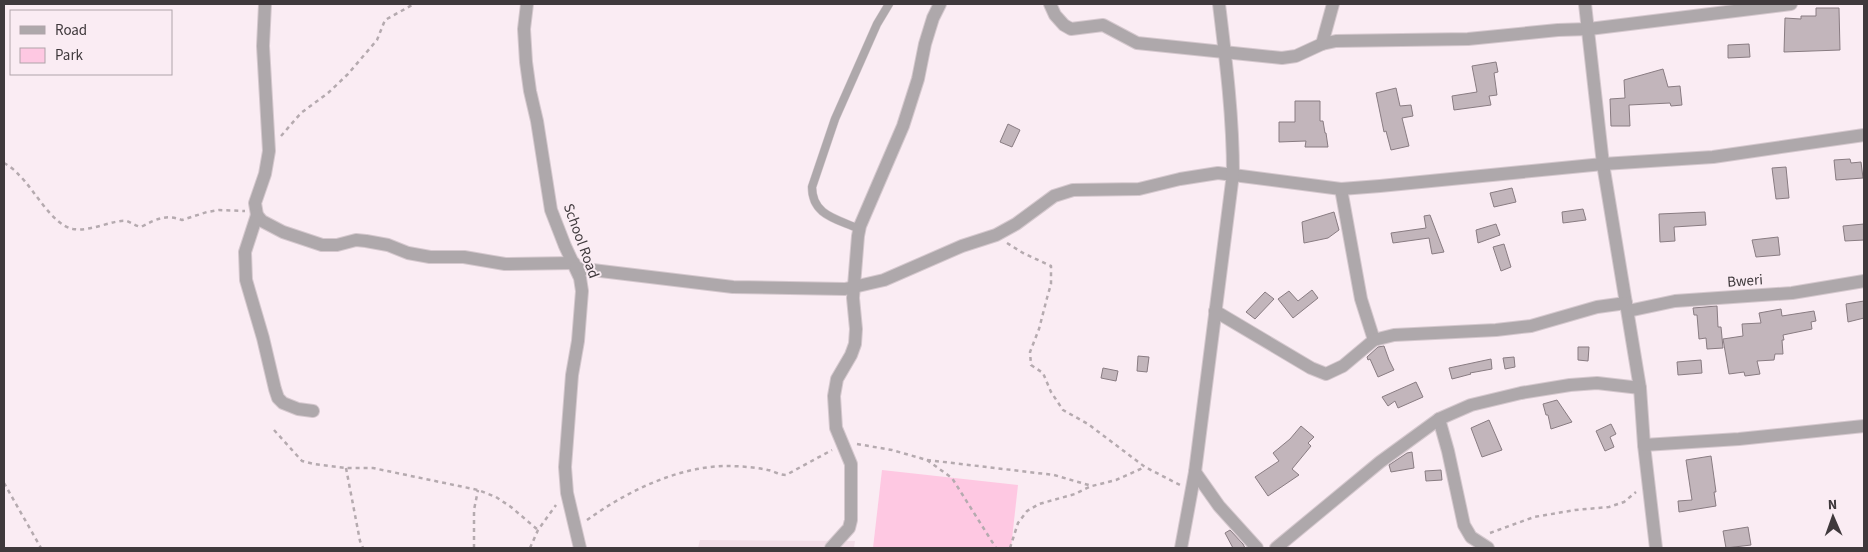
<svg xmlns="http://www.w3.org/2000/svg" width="1868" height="552" font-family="'Source Sans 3',sans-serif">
<rect width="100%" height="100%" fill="#faecf3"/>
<polygon fill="#f2dde7" points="700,540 855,541 854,548 698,548"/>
<polygon fill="#fec8e2" points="882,470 1018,485 1011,548 873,548"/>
<g fill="#c2b5bb" stroke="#897c82">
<polygon points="1816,8 1839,8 1840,50 1784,52 1785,18 1801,19 1801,16 1816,16"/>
<polygon points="1749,44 1750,57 1728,58 1728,45"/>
<polygon points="1496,62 1498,72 1494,73 1497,95 1489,96 1491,105 1454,110 1452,96 1477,92 1472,66"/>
<polygon points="1663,69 1668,87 1680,86 1682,105 1671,106 1670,103 1629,105 1630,126 1611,126 1610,99 1625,98 1624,80"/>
<polygon points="1396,88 1400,106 1411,105 1413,116 1402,118 1409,146 1391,150 1386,131 1384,132 1376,93"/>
<polygon points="1295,101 1320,101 1320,121 1323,121 1325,133 1326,133 1328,147 1305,147 1306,141 1279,142 1279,122 1295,122"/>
<polygon points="1008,124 1020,130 1012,147 1000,142"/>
<polygon points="1850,159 1851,163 1861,162 1863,178 1836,180 1834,160"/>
<polygon points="1786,167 1789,198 1776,199 1772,168"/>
<polygon points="1512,188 1516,202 1494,207 1490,193"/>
<polygon points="1583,209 1586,220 1563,223 1562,212"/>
<polygon points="1334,212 1339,230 1328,238 1304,243 1302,222"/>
<polygon points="1705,212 1706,225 1674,227 1675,241 1660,242 1659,214"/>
<polygon points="1430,215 1444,252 1432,254 1429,238 1393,243 1391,233 1426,228 1424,216"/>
<polygon points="1496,224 1500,235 1478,243 1476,230"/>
<polygon points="1864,224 1864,240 1845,241 1843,226"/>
<polygon points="1778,237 1780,255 1756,257 1752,240"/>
<polygon points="1504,244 1511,267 1501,271 1493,247"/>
<polygon points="1312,290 1318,298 1293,318 1278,299 1289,291 1298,301"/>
<polygon points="1265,292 1274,299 1255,319 1246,312"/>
<polygon points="1864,301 1864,318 1848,322 1846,304"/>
<polygon points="1717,306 1718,327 1721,327 1723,348 1707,349 1706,338 1699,339 1697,315 1694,315 1693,308"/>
<polygon points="1781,309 1782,316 1814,311 1816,321 1811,322 1812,329 1783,335 1784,340 1782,340 1783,354 1775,354 1774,360 1757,361 1760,374 1745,376 1744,372 1729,374 1723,339 1743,336 1742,324 1761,323 1759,313"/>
<polygon points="1384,346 1389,360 1394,370 1378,377 1370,359 1368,360 1367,357 1378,347"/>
<polygon points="1578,347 1589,347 1588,361 1578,360"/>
<polygon points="1138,356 1149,357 1147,372 1137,371"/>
<polygon points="1514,357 1515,367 1505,369 1503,358"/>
<polygon points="1491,359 1492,369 1470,373 1471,374 1452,379 1449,368"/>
<polygon points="1701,360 1702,373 1678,375 1677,362"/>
<polygon points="1103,368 1118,371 1116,381 1101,378"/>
<polygon points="1416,382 1423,397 1398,408 1395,401 1388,406 1382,397"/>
<polygon points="1557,400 1572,422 1551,429 1548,415 1546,415 1543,404"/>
<polygon points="1489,420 1502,450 1482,457 1471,428"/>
<polygon points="1611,424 1616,434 1610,437 1614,447 1605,451 1596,431"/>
<polygon points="1301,426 1314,437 1308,443 1311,446 1292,469 1299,475 1268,496 1255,477 1279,461 1273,453 1290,439"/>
<polygon points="1412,452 1414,468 1391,472 1389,465 1407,453"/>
<polygon points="1711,456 1716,492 1714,492 1716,506 1679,512 1678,501 1692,500 1686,460"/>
<polygon points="1441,470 1442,480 1426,481 1425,471"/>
<polygon points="1748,527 1751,545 1726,548 1723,531"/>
<polygon points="1230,530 1243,544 1245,548 1233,548 1225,533"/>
</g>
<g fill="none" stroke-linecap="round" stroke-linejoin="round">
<defs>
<path id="service" d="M 859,229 C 838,219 812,216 812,187 L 835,119 L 877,24 L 889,4"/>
<g id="minor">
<polyline points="265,4 263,46 269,151 265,174 255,203 257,215 262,221 283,232 322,245 337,245 356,240 366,241 388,245 408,253 430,257 464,257 505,264 574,263"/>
<polyline points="527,4 524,29 526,62 530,91 537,121 551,210 565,246 580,278 582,291 578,341 572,375 565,467 567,493 580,548"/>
<polyline points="1050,4 1055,15 1064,25 1071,29 1103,25 1137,43 1282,58 1296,56 1322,44 1336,41 1468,39 1558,30 1589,29 1791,4"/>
<polyline points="1585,4 1603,164 1640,388 1644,445 1656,548"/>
<polyline points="1322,44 1333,4"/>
<polyline points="1341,189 1361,299 1374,340"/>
<polyline points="257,215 245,252 246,280 263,338 275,389 278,398 283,403 298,409 313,411"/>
<polyline points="576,268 733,287 845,289 884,280 962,246 996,235 1016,224 1054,196 1073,190 1139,189 1180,179 1218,173 1341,189 1380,186 1603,164 1713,157 1864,135"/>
<polyline points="1215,311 1311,368 1326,374 1343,366 1374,340 1394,335 1496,330 1531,326 1597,307 1626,303"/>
<polyline points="1628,311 1675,301 1792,293 1864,281"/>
<polyline points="1439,419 1448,451 1464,525 1471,537 1488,548"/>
<polyline points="1644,445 1739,439 1864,426"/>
<polyline points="1195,472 1219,506 1257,548"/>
<polyline points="831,548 849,528 851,520 851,464 836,428 834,396 837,379 851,355 855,344 856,329 853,298 858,236 860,226 903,126 918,79 925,44 933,18 940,4"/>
<path d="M 1181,548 L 1195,472 L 1233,174 C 1233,117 1226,61 1219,4"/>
<polyline points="1276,548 1380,462 1439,419 1471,405 1521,393 1570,385 1597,383 1640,388"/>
</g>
</defs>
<use href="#service" stroke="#d5c8ce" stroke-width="9"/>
<use href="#minor" stroke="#d5c8ce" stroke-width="14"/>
<g stroke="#b5aaaf" stroke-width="2.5" stroke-dasharray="4 4" stroke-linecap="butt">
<polyline points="281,136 301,113 328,93 348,74 377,40 385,20 414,4"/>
<path d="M 4,163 C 9,166 15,170 19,175 C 34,189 52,225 73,229 C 91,232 114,219 127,221 C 132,223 136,226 141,227 C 156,219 166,214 182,220 L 207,212 L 219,210 L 245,211"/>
<polyline points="1007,243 1023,253 1051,266 1051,284 1047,298 1039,329 1030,352 1031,365 1043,373 1051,392 1063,410 1088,424 1145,467 1180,485"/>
<polyline points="274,430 302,461 314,464 346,468 373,468 478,490 496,497 511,507 538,530"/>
<polyline points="857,444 892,450 927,460 952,478 996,548"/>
<polyline points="927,460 1054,475 1092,486 1116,480 1145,467"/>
<polyline points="346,468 360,541 363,548"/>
<polyline points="4,483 41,548"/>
<path d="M 587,520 C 626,492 676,467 725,466 C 739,466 754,467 768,470 C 774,471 779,475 786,475 L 832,450"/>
<polyline points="1490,533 1534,517 1575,510 1609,507 1624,502 1636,492"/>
<polyline points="474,548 474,510 478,490"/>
<polyline points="530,548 538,530 556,505"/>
<polyline points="1010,548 1018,523 1027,511 1039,504 1075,494 1091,486"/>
</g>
<use href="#service" stroke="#aea8ab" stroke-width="8"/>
<use href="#minor" stroke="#aea8ab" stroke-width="12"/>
</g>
<g text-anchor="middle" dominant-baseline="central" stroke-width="4" stroke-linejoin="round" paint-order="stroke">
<g font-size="15" fill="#3f393c" stroke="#faecf3">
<text transform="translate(581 241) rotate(70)">School Road</text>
<text transform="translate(1745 281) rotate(-4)">Bweri</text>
</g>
</g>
<rect width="1868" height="552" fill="none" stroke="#3f393c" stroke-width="10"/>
<rect x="10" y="10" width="162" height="65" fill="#faecf3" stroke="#afa4aa"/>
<rect x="20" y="26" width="25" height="8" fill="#aea8ab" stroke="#afa4aa"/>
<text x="55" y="35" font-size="15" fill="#3f393c">Road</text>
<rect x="20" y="48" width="25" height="15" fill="#fec8e2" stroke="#afa4aa"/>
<text x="55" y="60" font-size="15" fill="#3f393c">Park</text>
<g transform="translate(1833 517) rotate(358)" stroke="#faecf3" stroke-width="4" paint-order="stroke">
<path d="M0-4L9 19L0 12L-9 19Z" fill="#3f393c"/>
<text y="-8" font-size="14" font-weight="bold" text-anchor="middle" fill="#3f393c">N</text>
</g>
</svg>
